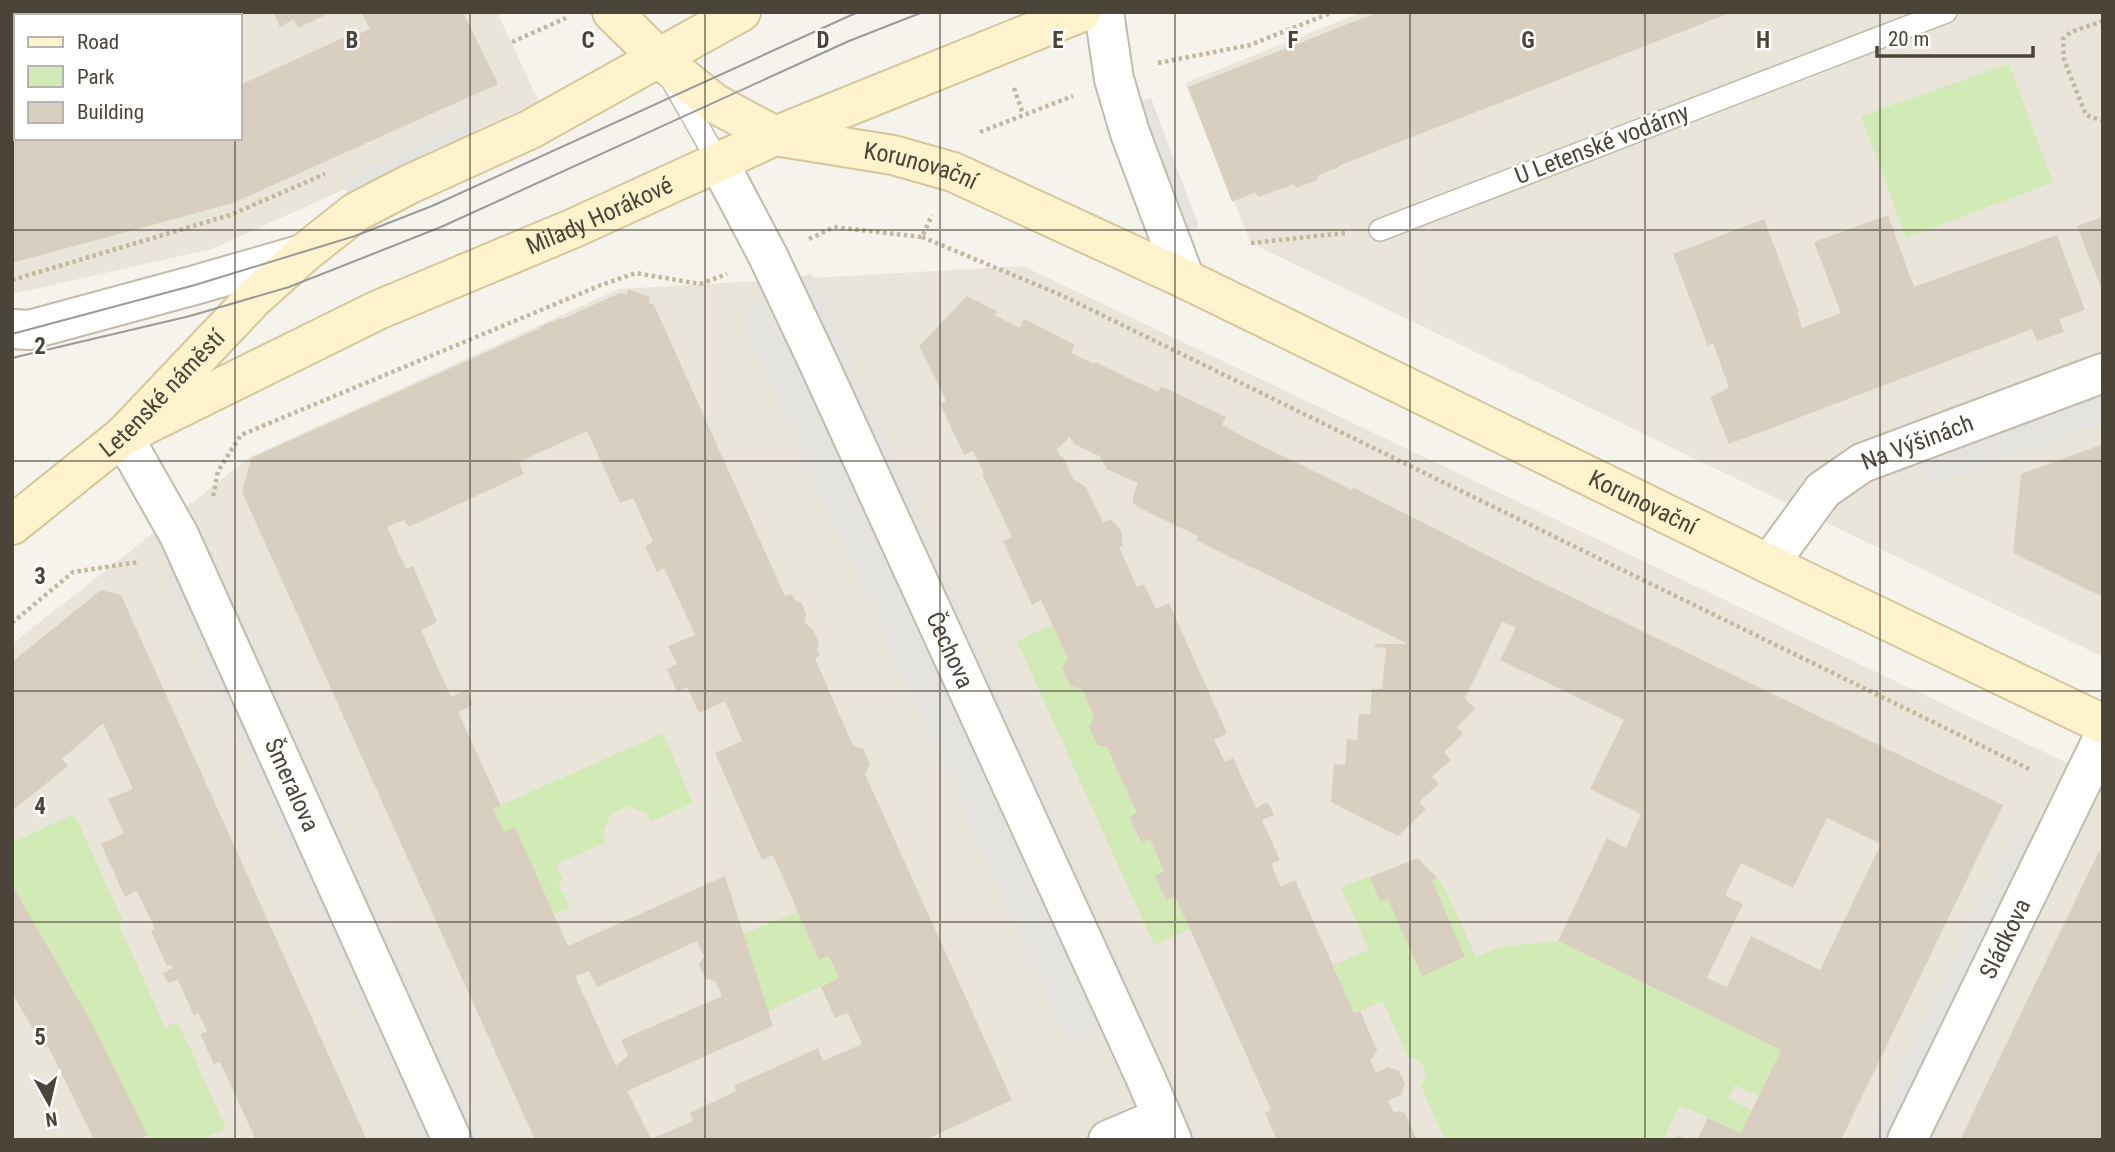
<svg xmlns="http://www.w3.org/2000/svg" width="2115" height="1152" font-family="'Roboto Condensed',sans-serif">
<rect width="100%" height="100%" fill="#f6f3ec"/>
<g fill="#eae5da" fill-rule="evenodd">
<path d="M 12,12 L 497,12 L 539,102 L 212,249 L 12,294 ZM 16,16 L 240,16 L 240,138 L 16,138 Z"/>
<polygon points="1362,12 2103,12 2103,657 1251,243 1185,83"/>
<polygon points="1023,266 2103,780 2103,1140 12,1140 12,644 250,457 619,289"/>
</g>
<g fill="#d2eab5">
<polygon points="2009,64 2053,182 1906,238 1861,116"/>
<polygon points="1052,625 1068,659 1062,668 1070,686 1082,689 1094,717 1089,727 1096,744 1107,747 1137,813 1129,817 1140,842 1150,839 1164,871 1155,875 1166,900 1175,897 1190,929 1154,945 1017,641"/>
<polygon points="663,733 693,803 650,822 647,814 628,806 611,814 602,835 607,842 556,864 563,881 558,883 570,908 554,914 515,828 504,832 493,809"/>
<polygon points="74,814 123,921 118,923 165,1027 178,1022 226,1128 200,1140 150,1140 93,1025 12,885 12,843"/>
<path d="M 1369,876 L 1381,902 L 1437,878 L 1442,883 L 1476,957 L 1499,947 L 1558,941 L 1781,1050 L 1759,1096 L 1735,1085 L 1728,1098 L 1752,1111 L 1741,1133 L 1680,1105 L 1663,1140 L 1445,1140 L 1421,1086 C 1430,1073 1424,1060 1408,1057 L 1383,1001 L 1354,1013 L 1333,965 L 1369,950 L 1341,888 Z"/>
<polygon points="798,912 819,960 829,956 839,978 768,1011 743,934"/>
</g>
<g fill="#e5e3e0">
<polygon points="1151,98 1199,227 1184,232 1136,103"/>
<polygon points="471,122 478,137 349,195 342,180"/>
<polygon points="811,273 1146,1022 1131,1029 796,279"/>
<polygon points="758,297 799,361 805,365 1099,1027 1068,1041 743,324"/>
<polygon points="2103,385 2103,422 1933,485 1909,457"/>
<polygon points="213,550 369,892 481,1140 463,1140 200,556"/>
<polygon points="180,570 438,1140 421,1140 166,577"/>
<polygon points="2017,828 2032,836 1886,1140 1868,1140"/>
<polygon points="2025,921 2037,928 1936,1140 1919,1140"/>
<polygon points="1175,1084 1200,1140 1180,1140 1158,1091"/>
</g>
<g fill="#d8cfc1" fill-rule="evenodd">
<polygon points="273,12 332,12 298,28 294,19 280,27"/>
<polygon points="361,12 463,12 498,84 233,203 12,263 12,130 16,129 16,138 240,138 240,85 358,31 361,33 370,29"/>
<polygon points="1378,12 1732,12 1338,166 1339,167 1317,176 1318,180 1296,188 1294,184 1258,197 1256,192 1232,202 1188,87"/>
<polygon points="1888,215 1914,287 2057,235 2085,310 2059,319 2064,332 2037,341 2032,329 1729,444 1710,397 1729,388 1713,343 1708,346 1673,254 1764,219 1799,312 1797,312 1802,328 1841,313 1814,242"/>
<polygon points="2102,217 2103,219 2103,293 2077,226"/>
<path d="M 628,289 L 650,297 L 648,303 L 654,305 L 785,596 L 792,594 L 794,599 L 801,602 L 806,614 L 805,623 L 814,631 L 819,643 L 817,651 L 820,656 L 815,658 L 826,684 L 853,745 L 863,749 L 870,764 L 865,774 L 1012,1100 L 925,1140 L 535,1140 L 242,492 L 251,458 L 540,328 L 539,327 L 561,318 L 562,319 L 620,293 L 627,294 ZM 587,431 L 620,503 L 633,498 L 653,542 L 645,546 L 657,572 L 664,568 L 695,635 L 668,646 L 677,664 L 667,669 L 677,692 L 687,687 L 699,713 L 725,701 L 742,741 L 715,753 L 762,860 L 773,855 L 819,960 L 829,956 L 839,978 L 821,987 L 835,1018 L 848,1013 L 862,1044 L 823,1061 L 818,1048 L 734,1086 L 736,1091 L 690,1113 L 693,1121 L 651,1139 L 627,1091 L 773,1026 L 725,876 L 568,946 L 515,827 L 504,832 L 493,809 L 501,806 L 458,712 L 473,705 L 467,689 L 451,697 L 421,630 L 437,622 L 413,566 L 406,569 L 387,527 L 404,520 L 409,527 L 524,474 L 519,462 ZM 697,941 L 704,956 L 699,965 L 706,979 L 715,981 L 722,996 L 621,1040 L 628,1055 L 616,1066 L 575,976 L 589,971 L 597,987 Z"/>
<path d="M 967,296 L 997,311 L 995,315 L 1020,328 L 1024,319 L 1075,345 L 1071,353 L 1094,364 L 1095,362 L 1158,392 L 1161,386 L 1226,417 L 1222,425 L 1246,438 L 1352,490 L 1353,487 L 1526,575 L 2003,805 L 1841,1140 L 1697,1140 L 1708,1118 L 1741,1133 L 1781,1050 L 1558,941 L 1607,838 L 1626,848 L 1641,814 L 1590,789 L 1624,720 L 1500,660 L 1516,627 L 1502,622 L 1465,698 L 1475,709 L 1457,727 L 1463,734 L 1444,752 L 1451,760 L 1432,776 L 1439,784 L 1419,802 L 1426,809 L 1398,836 L 1331,802 L 1334,764 L 1345,765 L 1347,739 L 1357,740 L 1359,714 L 1370,714 L 1372,689 L 1382,689 L 1386,648 L 1375,647 L 1375,644 L 1408,644 L 1196,540 L 1198,536 L 1137,507 L 1133,502 L 1133,496 L 1138,483 L 1107,469 L 1099,456 L 1074,444 L 1070,437 L 1057,449 L 1060,456 L 1063,457 L 1073,479 L 1086,487 L 1103,523 L 1111,519 L 1121,530 L 1123,546 L 1119,547 L 1137,587 L 1144,584 L 1156,609 L 1169,603 L 1227,733 L 1214,740 L 1225,762 L 1233,758 L 1256,808 L 1268,802 L 1274,815 L 1262,820 L 1280,860 L 1271,864 L 1281,887 L 1295,880 L 1354,1013 L 1360,1011 L 1377,1050 L 1374,1057 L 1370,1060 L 1376,1073 L 1388,1067 L 1399,1071 L 1405,1083 L 1401,1095 L 1388,1101 L 1394,1113 L 1398,1111 L 1405,1113 L 1417,1140 L 1277,1140 L 1265,1113 L 1271,1110 L 1190,929 L 1175,897 L 1166,900 L 1155,875 L 1164,871 L 1150,839 L 1141,842 L 1129,817 L 1137,813 L 1107,747 L 1097,745 L 1089,727 L 1094,717 L 1082,689 L 1070,686 L 1062,668 L 1068,659 L 1041,600 L 1032,605 L 1003,541 L 1012,537 L 982,474 L 984,473 L 973,451 L 964,455 L 940,404 L 946,401 L 919,346 ZM 1827,818 L 1881,844 L 1820,970 L 1751,936 L 1727,987 L 1707,978 L 1743,904 L 1725,895 L 1741,863 L 1793,888 Z"/>
<polygon points="2103,444 2103,597 2013,553 2021,474"/>
<polygon points="101,590 121,595 367,1140 256,1140 220,1062 214,1064 200,1034 207,1031 198,1013 194,1016 178,980 168,983 163,973 173,968 171,965 167,966 151,931 155,929 137,891 125,897 101,844 124,833 108,799 133,789 103,723 62,759 68,766 12,811 12,662"/>
<polygon points="2099,851 2103,853 2103,1137 2101,1140 1960,1140"/>
<polygon points="1418,858 1437,878 1432,881 1465,957 1422,976 1388,899 1380,902 1370,877"/>
<polygon points="12,885 93,1025 148,1135 137,1140 94,1140 48,1046 44,1048 12,993"/>
<polygon points="1680,1136 1688,1140 1668,1140 1668,1139"/>
</g>
<g fill="none" stroke-linecap="round" stroke-linejoin="round">
<defs>
<g id="lane">
<polyline points="673,82 719,163"/>
<polyline points="1380,230 1946,12"/>
</g>
<g id="street">
<polyline points="1104,12 1114,79 1130,133 1185,279"/>
<path id="s1" d="M 719,163 L 768,256 L 819,364 L 1146,1079 L 1172,1140"/>
<polyline points="12,329 29,330 195,285 303,254"/>
<path id="s2" d="M 123,436 L 179,535 L 452,1140"/>
<path id="s3" d="M 1769,564 L 1823,490 L 1862,463 L 2103,373"/>
<polyline points="1108,1140 1162,1117"/>
<path id="s4" d="M 1907,1140 L 2103,738"/>
</g>
<g id="secondary">
<path id="s5" d="M 612,12 L 660,59 L 714,103 L 775,136 L 893,155 L 953,172 L 1185,279 L 1769,564 L 2103,724"/>
<path id="s6" d="M 123,436 L 378,310 L 574,228 L 775,136 L 1082,12"/>
<path id="s7" d="M 12,525 L 123,436 L 255,297 L 303,254 L 356,212 L 410,184 L 531,129 L 741,12"/>
</g>
</defs>
<use href="#lane" stroke="#c2bbae" stroke-width="24"/>
<use href="#street" stroke="#c2bbae" stroke-width="42"/>
<use href="#secondary" stroke="#d6c79b" stroke-width="42"/>
<g stroke="#c4b79f" stroke-width="4.5" stroke-dasharray="3.5 3.5" stroke-linecap="butt">
<polyline points="2103,21 2071,32 2063,39 2064,60 2086,115 2103,121"/>
<polyline points="512,42 566,18"/>
<polyline points="1158,63 1250,45 1333,12"/>
<polyline points="1014,88 1023,114"/>
<polyline points="980,132 1073,96"/>
<polyline points="922,237 1061,295 2031,770"/>
<polyline points="809,239 834,227 922,237 932,215"/>
<polyline points="1251,243 1345,233"/>
<polyline points="12,280 230,215 325,174"/>
<polyline points="213,496 218,471 241,435 601,285 636,273 700,284 727,274"/>
<polyline points="12,623 73,572 139,562"/>
</g>
<use href="#lane" stroke="#fff" stroke-width="21"/>
<use href="#street" stroke="#fff" stroke-width="38"/>
<use href="#secondary" stroke="#fff3cd" stroke-width="38"/>
<g stroke="#9a9a9a" stroke-width="2">
<polyline points="12,334 195,285 355,236 432,206 858,12"/>
<polyline points="12,358 190,316 289,287 441,227 849,41 923,12"/>
</g>
</g>
<path fill="none" stroke="#4b4439" stroke-width="2" stroke-opacity="0.55" d="M 235,12 L 235,16M 470,12 L 470,1140M 705,12 L 705,1140M 940,12 L 940,1140M 1175,12 L 1175,1140M 1410,12 L 1410,1140M 1645,12 L 1645,1140M 1880,12 L 1880,1140M 235,138 L 235,1140M 12,230 L 2103,230M 12,461 L 2103,461M 12,691 L 2103,691M 12,922 L 2103,922"/>
<g text-anchor="middle" dominant-baseline="central" stroke-width="5" stroke-linejoin="round" paint-order="stroke">
<g font-size="24" fill="#4b4439" stroke="#fff">
<text transform="translate(1602 144) rotate(-21)">U Letenské vodárny</text>
<text stroke="none"><textPath href="#s5" startOffset="355">Korunovační</textPath></text>
<text stroke="none"><textPath href="#s6" startOffset="525">Milady Horákové</textPath></text>
<text stroke="none"><textPath href="#s7" startOffset="200">Letenské náměstí</textPath></text>
<text stroke="none"><textPath href="#s3" startOffset="198">Na Výšinách</textPath></text>
<text stroke="none"><textPath href="#s5" startOffset="1153">Korunovační</textPath></text>
<text stroke="none"><textPath href="#s1" startOffset="539">Čechova</textPath></text>
<text stroke="none"><textPath href="#s2" startOffset="388">Šmeralova</textPath></text>
<text stroke="none"><textPath href="#s4" startOffset="224">Sládkova</textPath></text>
</g>
</g>
<g font-size="23" text-anchor="middle" font-weight="bold" fill="#4b4439" stroke="#fff" stroke-width="5" stroke-linejoin="round" paint-order="stroke">
<text x="352" y="48">B</text>
<text x="588" y="48">C</text>
<text x="823" y="48">D</text>
<text x="1058" y="48">E</text>
<text x="1293" y="48">F</text>
<text x="1528" y="48">G</text>
<text x="1763" y="48">H</text>
<text x="40" y="354">2</text>
<text x="40" y="584">3</text>
<text x="40" y="814">4</text>
<text x="40" y="1045">5</text>
</g>
<rect width="2115" height="1152" fill="none" stroke="#4b4439" stroke-width="28"/>
<rect x="14" y="14" width="228" height="126" fill="#ffffff" stroke="#b7b4b0" stroke-width="2"/>
<rect x="28" y="37" width="35" height="10" fill="#fff3cd" stroke="#b7b4b0" stroke-width="2"/>
<text x="77" y="49" font-size="21" fill="#4b4439">Road</text>
<rect x="28" y="66" width="35" height="21" fill="#d2eab5" stroke="#b7b4b0" stroke-width="2"/>
<text x="77" y="84" font-size="21" fill="#4b4439">Park</text>
<rect x="28" y="102" width="35" height="21" fill="#d8cfc1" stroke="#b7b4b0" stroke-width="2"/>
<text x="77" y="119" font-size="21" fill="#4b4439">Building</text>
<g transform="translate(49 1103) rotate(172)" stroke="#ffffff" stroke-width="5" paint-order="stroke">
<path d="M0-5L12 26L0 18L-12 26Z" fill="#4b4439"/>
<text y="-10" font-size="19" font-weight="bold" text-anchor="middle" fill="#4b4439">N</text>
</g>
<path d="M1877 46v10h156v-10" fill="none" stroke="#4b4439" stroke-width="3.5"/>
<text x="1888" y="46" font-size="21" fill="#4b4439" stroke="#ffffff" stroke-width="5" paint-order="stroke">20 m</text>
</svg>
